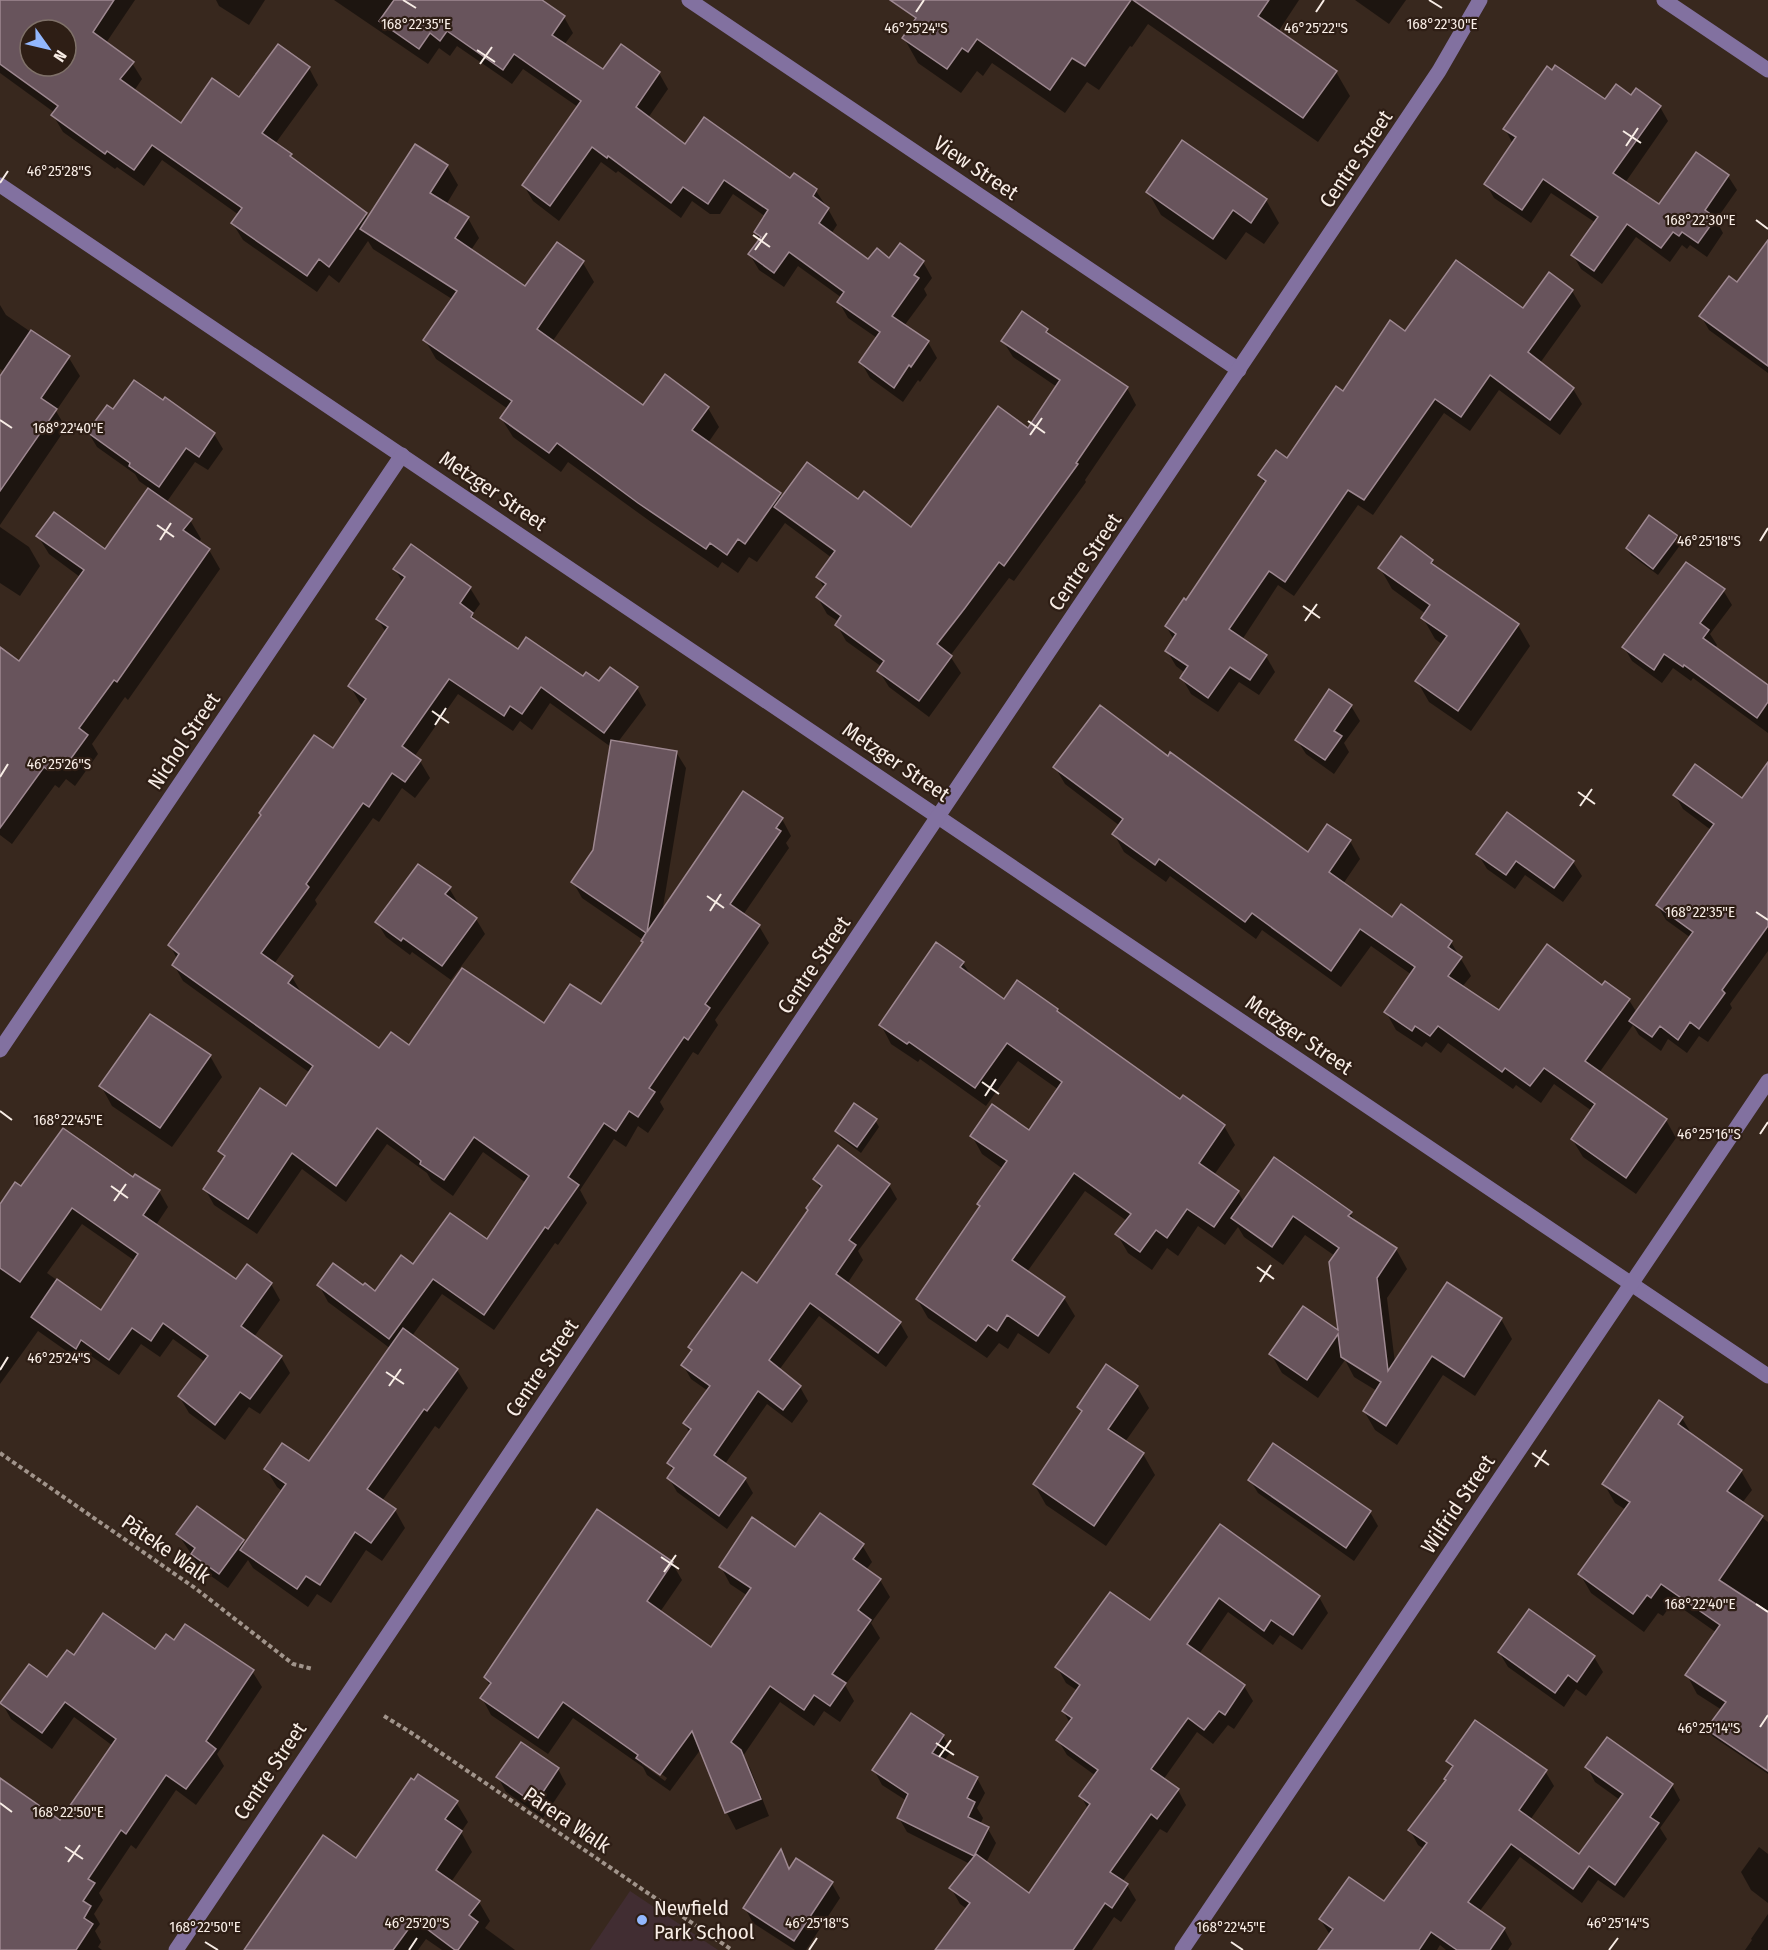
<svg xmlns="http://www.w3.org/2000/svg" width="1768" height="1950" font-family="'Fira Sans Condensed',sans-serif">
<rect width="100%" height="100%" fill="#38281e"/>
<polygon fill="#412d32" points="630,1891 718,1950 590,1950"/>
<g fill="#0007" fill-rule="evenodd">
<path d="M 0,0 L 135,0 L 106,43 L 132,63 L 142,79 L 134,91 L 181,125 L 309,68 L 318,85 L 275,144 L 291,155 L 294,161 L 366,214 L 368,219 L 447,166 L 458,185 L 446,205 L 468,218 L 479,238 L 471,250 L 526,288 L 557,244 L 583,263 L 594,282 L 552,342 L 643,407 L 708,408 L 719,427 L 708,443 L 780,494 L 782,498 L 858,501 L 911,529 L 1028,430 L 1057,387 L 1013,357 L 1003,341 L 1047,330 L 1051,337 L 1127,388 L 1136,405 L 1085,480 L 1086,482 L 1014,581 L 1009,578 L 950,656 L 961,673 L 929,717 L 889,687 L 879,671 L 882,667 L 846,641 L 837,625 L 839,622 L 827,614 L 818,598 L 824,588 L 818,577 L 832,558 L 785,523 L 757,562 L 749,557 L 738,573 L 722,562 L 718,568 L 651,522 L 568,462 L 561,472 L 513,437 L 501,418 L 508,409 L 436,359 L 425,340 L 452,299 L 373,249 L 368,241 L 339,283 L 329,275 L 317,292 L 243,240 L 233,224 L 239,215 L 162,160 L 144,186 L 117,167 L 115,169 L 63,132 L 53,115 L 55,113 L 0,73 ZM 30,30 L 66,30 L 66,66 L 30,66 Z"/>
<polygon points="216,0 265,0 249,25 219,6"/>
<polygon points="334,0 539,0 564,17 573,33 564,45 603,71 659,73 668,89 648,118 686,146 790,180 794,176 816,191 828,209 837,225 831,234 869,261 890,260 923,262 932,278 924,289 927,295 904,326 928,342 937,358 920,382 918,380 903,402 870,378 861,362 877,338 848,318 839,302 842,298 798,266 784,287 759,270 750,255 760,240 755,232 766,217 733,194 720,214 710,214 692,201 681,218 618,171 616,173 601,162 559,221 533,201 524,186 578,107 523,69 512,84 457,46 450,56 439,48 428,64"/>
<polygon points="920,0 1299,0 1278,32 1336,72 1350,96 1318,142 1148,24 1132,47 1130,46 1099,90 1087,82 1065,113 992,63 983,76 977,71 961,93 918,63 904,38 916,21 911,13"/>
<polygon points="1355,0 1406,0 1389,24"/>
<polygon points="1631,97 1660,107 1668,121 1625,183 1660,206 1697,154 1728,176 1737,190 1716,220 1723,233 1707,257 1690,245 1687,249 1682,245 1670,262 1636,237 1602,284 1581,269 1573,255 1596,223 1551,193 1531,223 1494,198 1486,184 1513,144 1505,129 1605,101"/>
<polygon points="1182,142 1266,200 1279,223 1264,244 1246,232 1226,260 1161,215 1148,192"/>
<polygon points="1768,242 1768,373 1709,330 1701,316 1738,284"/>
<polygon points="1572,291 1581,306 1540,363 1573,389 1582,404 1560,435 1499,390 1470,431 1444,413 1373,515 1358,505 1294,596 1278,585 1242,640 1266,656 1275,672 1259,695 1239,682 1218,712 1191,694 1182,678 1185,673 1176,666 1167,651 1174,640 1166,626 1186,602 1265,485 1260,475 1287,460 1343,393 1406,333 1523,310"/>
<polygon points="0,305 6,315 69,358 80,376 56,411 66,428 0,525 0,379 5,372 0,369"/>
<polygon points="113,411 214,434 223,449 208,470 195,462 166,503 190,520 201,539 198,543 209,550 220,569 128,700 125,697 92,744 98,754 75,786 66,779 59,788 55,785 12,844 0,835 0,649 19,663 80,577 49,554 38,536 106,551 149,488 139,481 135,474 97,447 88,432"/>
<polygon points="0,527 29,547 40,566 20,596 0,583"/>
<polygon points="1677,537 1681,544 1658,575 1631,555 1627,548"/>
<polygon points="1432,561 1437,569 1518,625 1530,646 1471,731 1429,702 1417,681 1443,645 1435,639 1423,618 1426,614 1392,589 1380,568"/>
<path d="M 395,569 L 470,588 L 480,604 L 472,615 L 477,623 L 519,651 L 600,683 L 637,688 L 646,705 L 618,742 L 676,752 L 686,768 L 662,913 L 782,819 L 791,836 L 786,843 L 789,848 L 743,915 L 759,926 L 769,943 L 715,1020 L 718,1025 L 698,1055 L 693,1052 L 660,1102 L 664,1109 L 648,1133 L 638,1126 L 626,1147 L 614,1139 L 580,1190 L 587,1203 L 558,1245 L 555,1243 L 494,1330 L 442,1294 L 412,1336 L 457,1370 L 468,1388 L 439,1429 L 435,1426 L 382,1501 L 395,1510 L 405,1528 L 382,1561 L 366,1550 L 331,1603 L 317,1594 L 308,1607 L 253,1568 L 248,1560 L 228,1588 L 201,1569 L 178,1534 L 242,1541 L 245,1545 L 282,1491 L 277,1487 L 266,1469 L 309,1463 L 391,1349 L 328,1302 L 319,1285 L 375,1293 L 413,1266 L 487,1241 L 526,1183 L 483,1152 L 453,1196 L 431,1180 L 427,1173 L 387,1144 L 346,1202 L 302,1169 L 257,1234 L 214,1205 L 205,1189 L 225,1159 L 220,1151 L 286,1108 L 310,1073 L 183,981 L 174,965 L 177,959 L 170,945 L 334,750 L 364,706 L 360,703 L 350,686 L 386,633 L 378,619 L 403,583 ZM 458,694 L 513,731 L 520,721 L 532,730 L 550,703 L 611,747 L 594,851 L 573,882 L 582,898 L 643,940 L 644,943 L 601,1006 L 544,1025 L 410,1047 L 380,1050 L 302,994 L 292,977 L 274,964 L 317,904 L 315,900 L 373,818 L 379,822 L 402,788 L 415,798 L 430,778 L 420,761 L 414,757 Z"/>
<polygon points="1723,590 1732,605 1710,634 1717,645 1715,648 1768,687 1768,733 1693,678 1691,681 1673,668 1662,683 1632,661 1624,647"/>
<polygon points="1351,706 1360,721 1344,743 1349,752 1334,774 1306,754 1297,740"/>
<polygon points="1168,758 1308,854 1350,841 1360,859 1343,884 1392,919 1451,942 1471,976 1462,987 1500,1012 1603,987 1629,1000 1637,1013 1691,938 1666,920 1657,905 1711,830 1683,809 1675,795 1742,800 1768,764 1768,951 1730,1004 1732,1008 1708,1042 1699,1036 1687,1053 1668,1039 1661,1051 1639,1035 1633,1025 1599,1073 1666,1120 1676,1138 1636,1194 1583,1157 1572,1139 1592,1111 1554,1084 1541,1103 1516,1085 1513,1089 1448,1043 1441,1053 1426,1042 1422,1047 1396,1030 1386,1012 1412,975 1371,946 1341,987 1262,930 1256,939 1170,876 1166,882 1124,852 1114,834 1120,826 1065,784 1055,767"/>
<polygon points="1478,854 1573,862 1582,876 1563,902 1525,875 1515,889 1487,869"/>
<polygon points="449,888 458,903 457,905 476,919 485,934 451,980 412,952 410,955 386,937 377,922"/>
<polygon points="963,963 972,977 1004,1001 1057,1010 1060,1016 1181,1101 1183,1097 1224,1126 1235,1145 1214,1175 1238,1192 1244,1202 1350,1213 1357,1224 1396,1249 1407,1269 1387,1298 1395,1363 1501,1319 1512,1339 1475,1396 1443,1375 1397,1445 1375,1430 1364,1411 1377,1391 1354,1377 1345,1360 1318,1398 1282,1373 1271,1354 1340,1333 1335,1256 1305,1235 1283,1265 1244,1237 1238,1227 1225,1245 1198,1226 1178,1256 1167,1248 1152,1270 1128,1253 1117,1234 1127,1221 1085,1191 1027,1272 1064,1298 1075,1316 1049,1354 1018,1333 1008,1349 999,1343 987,1358 928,1318 917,1299 981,1208 978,1204 1003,1169 982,1154 972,1136 1029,1132 1059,1090 1018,1061 986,1106 920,1059 918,1062 891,1044 881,1025"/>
<polygon points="150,1016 210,1056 222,1077 172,1147 112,1106 101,1086"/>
<polygon points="875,1120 879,1127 861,1153 841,1138 837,1131"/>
<path d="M 133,1179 L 159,1191 L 168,1207 L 156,1225 L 236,1281 L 271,1284 L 280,1300 L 254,1337 L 281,1357 L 290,1373 L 260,1414 L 249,1407 L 225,1440 L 189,1413 L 179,1396 L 205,1362 L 173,1339 L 160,1357 L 141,1344 L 119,1375 L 91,1356 L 85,1364 L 38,1331 L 0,1384 L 0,1222 L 21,1188 ZM 82,1224 L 135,1261 L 101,1312 L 47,1273 Z"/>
<polygon points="815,1179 889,1185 897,1199 858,1251 863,1260 847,1284 900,1323 908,1337 886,1367 819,1316 779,1370 800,1387 808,1401 792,1423 767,1404 725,1464 745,1479 753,1493 727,1529 677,1492 669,1478 674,1472 668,1463 690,1433 684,1423 708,1391 691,1379 683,1365 693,1352 690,1347 757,1285 809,1212 821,1190"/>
<polygon points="1137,1387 1149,1408 1125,1442 1143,1454 1155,1475 1106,1546 1046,1505 1034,1484 1082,1414 1079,1407"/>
<polygon points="1682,1418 1694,1438 1741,1471 1752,1490 1742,1503 1768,1522 1768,1774 1712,1736 1708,1729 1722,1710 1697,1694 1687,1675 1717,1633 1673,1602 1663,1616 1658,1613 1644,1632 1591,1593 1580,1574 1626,1510 1615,1503 1604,1484"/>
<polygon points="1250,1480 1370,1512 1378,1526 1354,1561 1258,1493"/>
<polygon points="1220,1526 1319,1597 1328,1613 1302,1650 1280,1635 1273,1645 1228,1612 1199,1654 1244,1686 1253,1701 1234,1729 1228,1725 1213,1744 1197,1732 1163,1780 1178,1790 1186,1805 1167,1833 1160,1829 1122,1882 1127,1885 1136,1900 1121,1922 1114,1917 1092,1950 937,1950 967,1909 960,1904 951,1888 970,1864 907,1832 899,1818 907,1801 882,1785 874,1770 943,1736 951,1751 944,1761 977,1778 985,1793 977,1808 983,1818 980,1825 988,1829 996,1843 986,1863 1030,1896 1088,1809 1081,1796 1096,1776 1067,1755 1058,1740 1070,1723 1063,1711 1078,1691 1066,1683 1057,1667 1150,1622"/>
<path d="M 862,1545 L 872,1562 L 866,1570 L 880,1580 L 890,1597 L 871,1623 L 880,1638 L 845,1685 L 854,1701 L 840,1722 L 824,1711 L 814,1726 L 780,1702 L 743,1756 L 750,1768 L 769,1816 L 736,1830 L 727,1813 L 701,1749 L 670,1791 L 647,1775 L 643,1767 L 573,1718 L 548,1754 L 491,1715 L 482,1698 L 490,1686 L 485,1677 L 672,1563 L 682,1580 L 660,1612 L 711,1649 L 748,1596 L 730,1584 L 721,1567 L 795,1549 ZM 642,1760 L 667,1778 L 665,1781 L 642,1764 Z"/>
<polygon points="1529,1611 1594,1657 1603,1672 1586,1696 1576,1689 1564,1707 1508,1667 1499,1652"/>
<polygon points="175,1642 252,1671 262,1687 217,1754 224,1766 196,1805 176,1790 136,1849 131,1845 99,1893 103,1900 94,1914 100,1924 95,1931 101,1942 98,1947 102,1950 0,1950 0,1799 61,1823 113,1746 74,1717 52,1749 11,1719 2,1703 47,1679 74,1657 156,1651"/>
<polygon points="1448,1761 1545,1771 1554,1786 1530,1820 1580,1856 1620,1800 1595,1782 1587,1767 1672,1785 1680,1800 1660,1828 1667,1839 1624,1898 1598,1880 1582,1903 1520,1857 1479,1912 1504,1929 1512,1944 1508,1950 1446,1950 1440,1945 1437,1950 1319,1950 1330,1935 1320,1919 1385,1903 1424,1849 1418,1845 1410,1830 1447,1780 1453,1769"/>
<polygon points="558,1769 566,1784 543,1818 506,1792 498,1777"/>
<polygon points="456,1802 468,1822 461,1832 472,1852 451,1882 479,1902 490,1921 485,1928 515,1950 442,1950 426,1939 418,1950 246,1950 356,1860"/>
<polygon points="1759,1847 1768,1854 1768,1903 1751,1890 1741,1872"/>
<polygon points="781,1852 790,1869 832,1884 840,1898 806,1950 795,1950 753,1923 745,1908"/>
<polygon points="1768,1914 1768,1950 1745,1950 1752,1940 1751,1939"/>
</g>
<g fill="#68545c" stroke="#9e8891" stroke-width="1.5" fill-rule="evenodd">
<path d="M 0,0 L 114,0 L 93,32 L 134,62 L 120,79 L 181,123 L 212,78 L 239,97 L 278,44 L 310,67 L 262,133 L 292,154 L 290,156 L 367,213 L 329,267 L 319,259 L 307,276 L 231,223 L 242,208 L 152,145 L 134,170 L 107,151 L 105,154 L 51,115 L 58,106 L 0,64 ZM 30,30 L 66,30 L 66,66 L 30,66 Z"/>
<polygon points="394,0 542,0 565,16 552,35 603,69 621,44 660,72 636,107 685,144 704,117 790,178 794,173 817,189 813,196 829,208 819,223 868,259 877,248 889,258 900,243 924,261 914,275 919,278 892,316 929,341 911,367 909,365 894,388 859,362 880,332 837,302 844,292 789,252 774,273 748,254 761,237 754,232 768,210 724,180 708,204 683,187 671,203 608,156 607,158 592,147 550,206 522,185 581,101 514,54 503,70 447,31 440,41 430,33 419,49 379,21"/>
<polygon points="890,0 1131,0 1085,66 1072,58 1050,90 977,39 968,52 962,48 947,69 902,38 916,18"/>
<polygon points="1133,0 1269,0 1258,16 1337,71 1303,118"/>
<polygon points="1555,65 1605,99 1616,84 1631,95 1636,88 1661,106 1613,173 1659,204 1696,152 1729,175 1705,210 1716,218 1698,243 1682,232 1679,236 1673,232 1661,248 1627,224 1594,271 1571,255 1598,217 1543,179 1522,210 1484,184 1516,137 1503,129 1547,66 1552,70"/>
<polygon points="1182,140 1267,199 1251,223 1233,210 1213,239 1146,192"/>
<polygon points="415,144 448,165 430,193 469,217 455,238 525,286 557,242 584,261 537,329 643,405 665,374 709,407 692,430 781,493 745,544 738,539 727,555 710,543 706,549 638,503 557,443 549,453 500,418 512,401 423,340 457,291 360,229"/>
<polygon points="1768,240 1768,366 1699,316 1729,276 1737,282"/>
<polygon points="1456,260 1523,308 1549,272 1573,290 1528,352 1574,388 1550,420 1490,375 1461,417 1435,399 1364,500 1348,490 1285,582 1269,571 1229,629 1267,655 1250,680 1230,667 1208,698 1180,678 1188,666 1165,651 1176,634 1165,626 1184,598 1186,600 1266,481 1258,475 1276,450 1287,458 1336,386 1343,391 1390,320 1405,331"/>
<polygon points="1022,311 1048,329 1046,332 1128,387 1076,463 1078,464 1004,566 999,562 965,608 937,644 952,656 919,701 877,671 884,661 835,625 841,616 816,597 826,584 816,577 835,551 774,507 807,462 858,499 864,491 911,527 998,406 1028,428 1060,380 1001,341"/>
<polygon points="31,330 70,356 41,398 57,409 0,491 0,376"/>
<polygon points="134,380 163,400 165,397 215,433 199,457 186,448 159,487 129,466 130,463 87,432 107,405 113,409"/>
<polygon points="148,488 192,519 183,530 210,549 117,682 114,680 79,728 88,735 64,768 55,762 48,770 44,767 0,828 0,647 19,661 84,570 36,536 54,512 105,549"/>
<polygon points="1649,515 1678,536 1653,569 1626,548"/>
<polygon points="1401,536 1433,560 1431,563 1519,624 1458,711 1415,681 1447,636 1421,618 1430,605 1378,568"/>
<polygon points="411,544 471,587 460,603 473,613 471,617 518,649 526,637 583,676 586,672 599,681 610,667 638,687 604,733 541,687 522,714 510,706 504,716 449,679 402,746 421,760 405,782 392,773 369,807 363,803 306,884 309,887 261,953 293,976 288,983 379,1048 391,1032 409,1045 462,968 544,1023 570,984 601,1004 643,942 641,941 646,933 571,882 593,850 611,740 677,751 647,932 743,791 783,818 776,828 781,831 730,904 760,925 705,1004 710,1008 688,1040 684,1037 649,1088 655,1092 638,1117 629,1111 616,1131 604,1123 568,1177 579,1185 548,1229 545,1227 484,1315 433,1279 389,1339 317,1285 333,1263 363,1285 365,1283 375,1291 401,1255 413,1264 450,1213 487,1239 529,1176 474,1137 444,1180 420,1164 421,1161 377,1128 336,1186 292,1153 248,1219 203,1189 225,1156 218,1151 260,1088 286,1106 313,1066 172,965 179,954 168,945 261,815 259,813 314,735 333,748 366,699 348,686 388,627 376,619 405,577 393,569"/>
<polygon points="1686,562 1725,589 1700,623 1709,630 1703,638 1768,685 1768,702 1757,718 1684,665 1683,667 1664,654 1654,670 1622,647"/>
<polygon points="1329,689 1352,705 1334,731 1342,736 1325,760 1295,740"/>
<polygon points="1100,705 1168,756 1170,752 1308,852 1327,824 1351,840 1329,872 1392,917 1401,904 1452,941 1448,947 1462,957 1448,976 1499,1010 1547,944 1602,985 1605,981 1630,999 1585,1061 1667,1119 1626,1178 1571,1139 1595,1104 1544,1068 1530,1086 1505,1068 1502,1072 1438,1026 1430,1036 1415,1026 1412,1031 1384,1012 1415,967 1360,929 1331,971 1252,913 1245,922 1159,859 1155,865 1112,834 1123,819 1053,767"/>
<polygon points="1768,762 1768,926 1722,990 1725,993 1699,1029 1690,1022 1678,1040 1660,1026 1652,1037 1629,1021 1693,932 1656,905 1714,824 1673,795 1695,764 1742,798"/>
<polygon points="1507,812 1574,861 1554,888 1516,861 1506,875 1476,854"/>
<polygon points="418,864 451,887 445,894 477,918 442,966 403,938 401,941 375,922"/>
<polygon points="936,942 964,962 960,967 1004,999 1017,980 1058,1009 1057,1011 1180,1099 1183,1095 1225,1125 1199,1163 1239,1191 1214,1227 1187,1209 1167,1238 1156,1230 1140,1252 1115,1234 1131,1214 1074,1173 1012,1260 1065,1297 1038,1336 1007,1315 997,1331 988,1325 976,1341 916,1299 980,1206 977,1204 1007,1161 970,1136 992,1104 1029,1130 1062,1082 1007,1043 975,1088 909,1042 907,1044 879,1025"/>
<polygon points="150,1014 211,1055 160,1128 99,1086"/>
<polygon points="854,1103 877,1119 857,1147 835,1131"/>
<polygon points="63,1128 133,1177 135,1174 160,1190 143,1215 236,1279 247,1264 272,1283 241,1326 282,1356 250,1399 240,1392 215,1425 178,1396 208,1356 163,1323 151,1341 132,1328 109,1360 81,1340 76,1349 31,1317 57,1279 101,1310 138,1254 72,1208 20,1282 0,1268 0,1204 15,1182 21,1186"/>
<polygon points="838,1145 890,1184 849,1240 856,1245 836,1274 901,1322 878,1353 810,1303 769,1360 801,1386 783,1410 758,1391 714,1455 746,1478 719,1516 667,1478 674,1468 667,1463 691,1429 683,1423 710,1386 681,1365 692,1350 688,1347 742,1272 757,1283 808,1210 806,1208 822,1186 813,1179"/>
<polygon points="1274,1157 1352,1212 1348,1216 1397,1248 1377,1278 1388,1371 1447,1282 1502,1318 1464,1377 1432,1356 1386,1426 1363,1411 1381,1382 1341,1357 1338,1334 1307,1380 1269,1354 1303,1306 1338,1330 1329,1262 1339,1248 1293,1216 1272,1247 1231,1218"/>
<polygon points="403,1328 458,1369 427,1411 424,1409 367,1489 396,1509 371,1543 355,1532 320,1585 306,1576 297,1589 240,1550 286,1484 264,1469 282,1443 309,1461"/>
<polygon points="1106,1364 1138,1386 1108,1429 1144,1453 1094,1526 1033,1484 1082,1411 1077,1407"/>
<polygon points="1659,1400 1683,1417 1678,1424 1742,1470 1727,1491 1763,1516 1719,1580 1768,1612 1768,1771 1706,1729 1726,1702 1685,1675 1720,1625 1661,1584 1651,1598 1647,1595 1633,1614 1578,1574 1630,1502 1602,1484"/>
<polygon points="1273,1443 1371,1511 1346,1548 1248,1480"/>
<polygon points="197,1506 244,1540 219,1574 191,1554 195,1548 176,1534"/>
<polygon points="597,1509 673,1562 647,1601 711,1647 751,1588 719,1567 752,1517 795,1547 820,1513 864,1544 853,1559 881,1579 858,1610 871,1620 832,1674 846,1683 830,1706 814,1695 804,1710 770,1686 731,1742 741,1750 761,1799 725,1813 692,1731 660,1775 636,1758 638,1755 563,1702 538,1738 480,1698 491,1683 484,1677"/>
<polygon points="1220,1524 1320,1596 1293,1635 1271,1620 1264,1631 1219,1598 1187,1644 1245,1685 1225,1715 1219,1711 1204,1730 1188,1718 1151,1769 1179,1789 1157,1819 1151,1814 1110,1872 1128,1884 1112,1908 1105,1903 1073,1950 935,1950 970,1903 949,1888 976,1854 1029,1893 1090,1804 1079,1796 1098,1770 1056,1740 1072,1718 1062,1711 1080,1685 1055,1667 1110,1592 1150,1620"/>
<polygon points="1529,1609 1595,1656 1577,1682 1568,1675 1555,1693 1498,1652"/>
<polygon points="103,1613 155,1649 166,1634 174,1640 185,1624 254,1670 206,1741 216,1749 186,1789 166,1775 126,1834 121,1830 88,1879 95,1883 83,1901 91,1906 84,1918 93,1924 76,1950 0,1950 0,1778 60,1820 116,1739 65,1702 42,1733 0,1703 29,1664 47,1677 67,1650 74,1655"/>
<polygon points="911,1713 944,1735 932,1753 978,1777 967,1798 975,1802 968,1817 989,1827 974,1856 897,1818 908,1794 872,1770"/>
<polygon points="1475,1720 1547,1770 1519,1810 1579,1854 1623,1794 1585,1767 1607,1737 1673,1784 1650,1817 1659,1823 1615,1885 1589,1866 1573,1889 1511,1844 1468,1902 1505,1928 1490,1950 1457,1950 1431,1932 1419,1950 1318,1950 1333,1929 1319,1919 1349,1877 1384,1901 1427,1843 1408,1830 1446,1780 1444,1779 1453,1766 1446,1761"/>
<polygon points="521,1742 559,1768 535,1804 496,1777"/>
<polygon points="418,1774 458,1801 445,1819 462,1831 436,1870 480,1901 469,1915 478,1922 458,1950 455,1950 415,1920 393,1950 244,1950 323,1835 356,1858 411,1778 414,1780"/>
<polygon points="781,1849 789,1869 796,1858 833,1882 794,1941 743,1908"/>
</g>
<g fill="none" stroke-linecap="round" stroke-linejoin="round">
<g stroke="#a1948b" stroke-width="4" stroke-dasharray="4.5 3" stroke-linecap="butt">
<polyline points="0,1453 195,1588 293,1664 313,1669"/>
<polyline points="384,1716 410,1732 732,1950"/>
</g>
<g stroke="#8271a0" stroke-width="15">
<polyline points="689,0 1239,370"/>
<polyline points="1664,0 1768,70"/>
<polyline points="0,185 1768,1376"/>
<polyline points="0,1050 402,455"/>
<polyline points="176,1950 1439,71 1480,0"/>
<polyline points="1182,1950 1768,1081"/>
</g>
</g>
<path fill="none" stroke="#f8ede6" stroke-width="2" d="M 403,0 L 416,8M 1429,0 L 1442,8M 916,12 L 924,0M 1316,12 L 1324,0M 477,50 L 495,62M 480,64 L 492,47M 1623,131 L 1641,143M 1626,146 L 1638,128M 0,183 L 8,171M 1756,220 L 1768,229M 753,235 L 770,247M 755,250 L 767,233M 0,420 L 12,428M 1028,421 L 1045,433M 1030,435 L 1042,418M 157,525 L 174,537M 160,540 L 171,523M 1760,541 L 1768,528M 1303,606 L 1320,618M 1305,621 L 1317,604M 432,711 L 449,723M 435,725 L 446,708M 0,777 L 8,764M 1578,792 L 1595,804M 1580,806 L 1592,789M 707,896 L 724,908M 710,911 L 721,894M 1756,912 L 1768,920M 982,1082 L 999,1094M 985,1096 L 996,1079M 0,1111 L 12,1120M 1760,1134 L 1768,1122M 111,1186 L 128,1198M 114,1201 L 126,1184M 1257,1267 L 1274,1279M 1260,1282 L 1271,1265M 0,1370 L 8,1357M 386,1372 L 404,1384M 389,1386 L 401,1369M 1532,1453 L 1549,1465M 1535,1467 L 1546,1450M 661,1557 L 679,1569M 664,1572 L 676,1555M 1756,1604 L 1768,1612M 1760,1727 L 1768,1715M 936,1743 L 954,1755M 939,1757 L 951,1740M 0,1803 L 12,1812M 65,1847 L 83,1859M 68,1862 L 80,1845M 205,1942 L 218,1950M 1231,1942 L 1243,1950M 409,1950 L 417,1938M 809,1950 L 817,1938M 1609,1950 L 1618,1938"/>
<circle fill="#92b7fd" stroke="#2e1e15" stroke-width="2" cx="642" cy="1920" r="6"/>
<g text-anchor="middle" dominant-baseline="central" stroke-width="4.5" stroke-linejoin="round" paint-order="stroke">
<g font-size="21" fill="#f8ede6" stroke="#2e1e15">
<text transform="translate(1356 159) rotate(-56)">Centre Street</text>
<text transform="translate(976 168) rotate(34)">View Street</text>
<text transform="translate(493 491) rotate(34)">Metzger Street</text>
<text transform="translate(1085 562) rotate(-56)">Centre Street</text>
<text transform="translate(184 741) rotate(-56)">Nichol Street</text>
<text transform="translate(896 762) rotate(34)">Metzger Street</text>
<text transform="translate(814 965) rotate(-56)">Centre Street</text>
<text transform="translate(1299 1035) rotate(34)">Metzger Street</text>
<text transform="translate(542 1368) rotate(-56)">Centre Street</text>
<text transform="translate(1458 1504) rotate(-56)">Wilfrid Street</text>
<text transform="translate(166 1549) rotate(35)">Pāteke Walk</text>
<text transform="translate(270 1771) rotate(-56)">Centre Street</text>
<text transform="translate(567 1820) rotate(34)">Pārera Walk</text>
</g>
<g font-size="21" fill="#f8ede6" stroke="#2e1e15" text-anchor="start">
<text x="654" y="1908">Newfield<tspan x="654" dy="24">Park School</tspan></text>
</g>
</g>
<g font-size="15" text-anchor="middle" fill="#f8ede6" stroke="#2e1e15" stroke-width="4.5" stroke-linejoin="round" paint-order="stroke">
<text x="416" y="29">168°22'35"E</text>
<text x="1442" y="29">168°22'30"E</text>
<text x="916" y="33">46°25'24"S</text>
<text x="1316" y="33">46°25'22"S</text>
<text x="59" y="176">46°25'28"S</text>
<text x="1700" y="225">168°22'30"E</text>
<text x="68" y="433">168°22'40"E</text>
<text x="1709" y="546">46°25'18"S</text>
<text x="59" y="769">46°25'26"S</text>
<text x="1700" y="917">168°22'35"E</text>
<text x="68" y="1125">168°22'45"E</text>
<text x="1709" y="1139">46°25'16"S</text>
<text x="59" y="1363">46°25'24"S</text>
<text x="1700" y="1609">168°22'40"E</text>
<text x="1709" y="1733">46°25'14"S</text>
<text x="68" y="1817">168°22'50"E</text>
<text x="417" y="1928">46°25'20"S</text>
<text x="817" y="1928">46°25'18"S</text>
<text x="1618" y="1928">46°25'14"S</text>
<text x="205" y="1932">168°22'50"E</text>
<text x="1231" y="1932">168°22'45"E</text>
</g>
<g transform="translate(48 48) rotate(124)"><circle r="28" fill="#2e1e15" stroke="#7f7169" stroke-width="1.5"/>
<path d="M0-4.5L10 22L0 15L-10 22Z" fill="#92b7fd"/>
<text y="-9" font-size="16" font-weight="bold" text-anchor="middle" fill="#f8ede6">N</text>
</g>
</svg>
